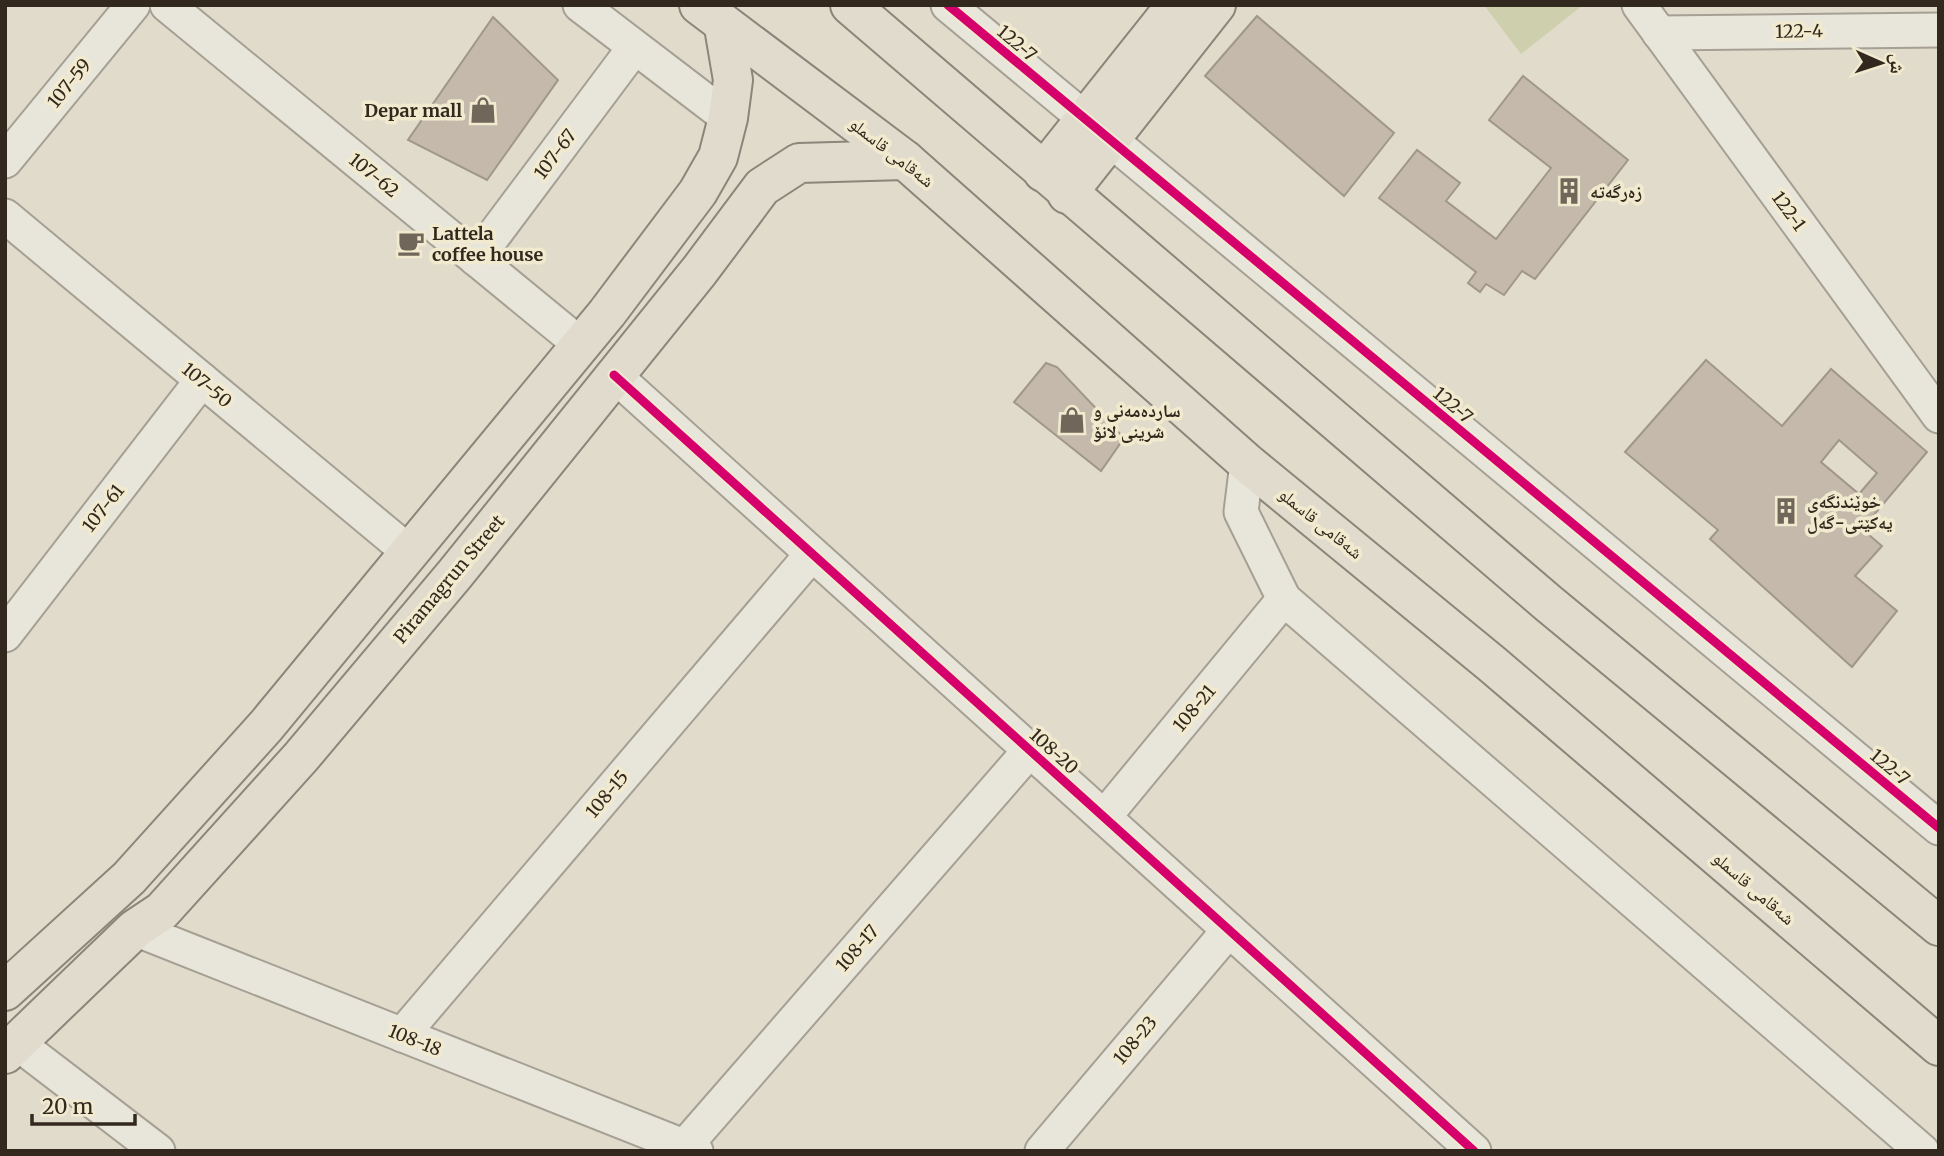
<svg xmlns="http://www.w3.org/2000/svg" width="1944" height="1156" font-family="Merriweather,'Noto Naskh Arabic',serif">
<rect width="100%" height="100%" fill="#e0dbca"/>
<polygon fill="#ced0ad" points="1484,5 1583,5 1521,54"/>
<g fill="#c4b9ab" stroke="#a0978a" stroke-width="2" fill-rule="evenodd">
<polygon points="1257,16 1394,133 1344,196 1205,76"/>
<polygon points="493,17 558,80 487,180 408,140"/>
<polygon points="1523,76 1628,160 1535,279 1522,271 1504,295 1486,284 1480,292 1468,283 1476,272 1379,198 1417,150 1460,183 1446,201 1496,239 1551,168 1489,120"/>
<path d="M 1706,360 L 1782,426 L 1831,369 L 1927,452 L 1862,529 L 1882,546 L 1855,576 L 1897,611 L 1852,667 L 1710,539 L 1718,530 L 1625,452 ZM 1839,440 L 1877,473 L 1859,494 L 1821,462 Z"/>
<polygon points="1046,363 1057,367 1124,438 1101,471 1014,402"/>
</g>
<g fill="none" stroke-linecap="round" stroke-linejoin="round">
<defs>
<g id="minor">
<polyline points="167,5 581,345"/>
<polyline points="580,5 728,118"/>
<polyline points="948,5 1939,828"/>
<polyline points="1639,5 1939,416"/>
<polyline points="1659,33 1939,30"/>
<polyline points="5,161 133,5"/>
<polyline points="5,216 410,553"/>
<polyline points="476,259 634,48"/>
<polyline points="614,375 1474,1151"/>
<polyline points="1247,463 1241,512 1284,599 1922,1151"/>
<polyline points="5,635 202,380"/>
<polyline points="1104,817 1284,599"/>
<polyline points="135,929 696,1151"/>
<polyline points="402,1035 812,554"/>
<polyline points="17,1043 158,1151"/>
<polyline points="685,1146 1030,750"/>
<polyline points="1042,1151 1229,930"/>
</g>
<g id="major">
<polyline points="699,5 905,160 1247,463 1492,664 1939,1046"/>
<polyline points="850,5 1548,603 1939,926"/>
<polyline points="1043,172 1176,5"/>
<polyline points="1067,194 1216,5"/>
<polyline points="5,991 129,878 266,726 607,313 698,192 718,157 728,118 733,80 724,27"/>
<polyline points="5,1054 135,929 162,911 301,757 455,574 700,270 762,187 799,163 905,160"/>
</g>
</defs>
<use href="#minor" stroke="#a5a093" stroke-width="37"/>
<use href="#major" stroke="#8b857a" stroke-width="42"/>
<use href="#minor" stroke="#e8e5db" stroke-width="33"/>
<use href="#major" stroke="#e0dbcd" stroke-width="38"/>
<defs>
<g id="cycleway">
<polyline points="948,5 1939,828"/>
<polyline points="614,375 1474,1151"/>
</g>
</defs>
<use href="#cycleway" stroke="#f2eacf" stroke-width="13"/>
<use href="#cycleway" stroke="#d6006c" stroke-width="9"/>
</g>
<defs>
<symbol id="shop-bare" viewBox="-9 -9 18 18"><path d="M-5-2.5h2.3a2.7 3.5 0 0 1 5.4 0H5L5.5 6h-11ZM-1.5-2.5h3a1.5 2.3 0 0 0-3 0Z" fill="#70675a" stroke="#f2eacf" stroke-width="2.5" paint-order="stroke"/></symbol>
<symbol id="building-bare" viewBox="-9 -9 18 18"><path d="M-4-6H4V6H1V3H-1V6H-4ZM-2.5-4.3h1.7v1.8h-1.7ZM.8-4.3h1.7v1.8H.8ZM-2.5-1h1.7V.8h-1.7ZM.8-1h1.7V.8H.8Z" fill="#70675a" stroke="#f2eacf" stroke-width="2.5" paint-order="stroke"/></symbol>
<symbol id="cafe-bare" viewBox="-9 -9 18 18"><path d="M-5.5-4.5H6V0H3Q3 3.5 0 3.5H-2.5Q-5.5 3.5-5.5 0ZM3-3.2v2h1.7v-2ZM-6 4.5H4V6H-6Z" fill="#70675a" stroke="#f2eacf" stroke-width="2.5" paint-order="stroke"/></symbol>
</defs>
<g fill-rule="evenodd">
<use href="#shop-bare" x="464" y="91" width="38" height="38"/>
<use href="#building-bare" x="1550" y="172" width="38" height="38"/>
<use href="#cafe-bare" x="392" y="224" width="38" height="38"/>
<use href="#shop-bare" x="1053" y="401" width="38" height="38"/>
<use href="#building-bare" x="1767" y="492" width="38" height="38"/>
</g>
<g text-anchor="middle" dominant-baseline="central" stroke-width="7" stroke-linejoin="round" paint-order="stroke">
<g font-size="18" fill="#33281d" stroke="#f2eacf">
<text transform="translate(1799 31) rotate(-1)">122-4</text>
<text transform="translate(1017 43) rotate(40)">122-7</text>
<text transform="translate(69 83) rotate(-51)">107-59</text>
<text transform="translate(892 152) rotate(38)">شەقامی قاسملو</text>
<text transform="translate(555 154) rotate(-53)">107-67</text>
<text transform="translate(374 175) rotate(39)">107-62</text>
<text transform="translate(1789 211) rotate(54)">122-1</text>
<text transform="translate(207 385) rotate(40)">107-50</text>
<text transform="translate(1453 405) rotate(40)">122-7</text>
<text transform="translate(103 508) rotate(-52)">107-61</text>
<text transform="translate(1321 523) rotate(39)">شەقامی قاسملو</text>
<text transform="translate(449 579) rotate(-50)">Piramagrun Street</text>
<text transform="translate(1194 708) rotate(-50)">108-21</text>
<text transform="translate(1054 751) rotate(42)">108-20</text>
<text transform="translate(1890 767) rotate(40)">122-7</text>
<text transform="translate(607 794) rotate(-50)">108-15</text>
<text transform="translate(1754 888) rotate(41)">شەقامی قاسملو</text>
<text transform="translate(857 948) rotate(-49)">108-17</text>
<text transform="translate(415 1040) rotate(22)">108-18</text>
<text transform="translate(1135 1040) rotate(-50)">108-23</text>
</g>
<g font-size="18" font-weight="bold" fill="#33281d" stroke="#f2eacf" text-anchor="start">
<text x="462" y="110" text-anchor="end">Depar mall</text>
<text x="1590" y="191">زەرگەتە</text>
<text x="432" y="233">Lattela<tspan x="432" dy="21">coffee house</tspan></text>
<text x="1093" y="410">ساردەمەنی و<tspan x="1093" dy="21">شرینی لانۆ</tspan></text>
<text x="1807" y="501">خوێندنگەی<tspan x="1807" dy="21">یەکێتی-گەل</tspan></text>
</g>
</g>
<rect width="1944" height="1156" fill="none" stroke="#33281d" stroke-width="14"/>
<g transform="translate(1881 63) rotate(93)" stroke="#f2eacf" stroke-width="5" paint-order="stroke">
<path d="M0-5L12 26L0 18L-12 26Z" fill="#33281d"/>
<text y="-10" font-size="19" font-weight="bold" text-anchor="middle" fill="#33281d">ش</text>
</g>
<path d="M32 1114v10h103v-10" fill="none" stroke="#33281d" stroke-width="3.5"/>
<text x="42" y="1114" font-size="21" fill="#33281d" stroke="#f2eacf" stroke-width="5" paint-order="stroke">20 m</text>
</svg>
